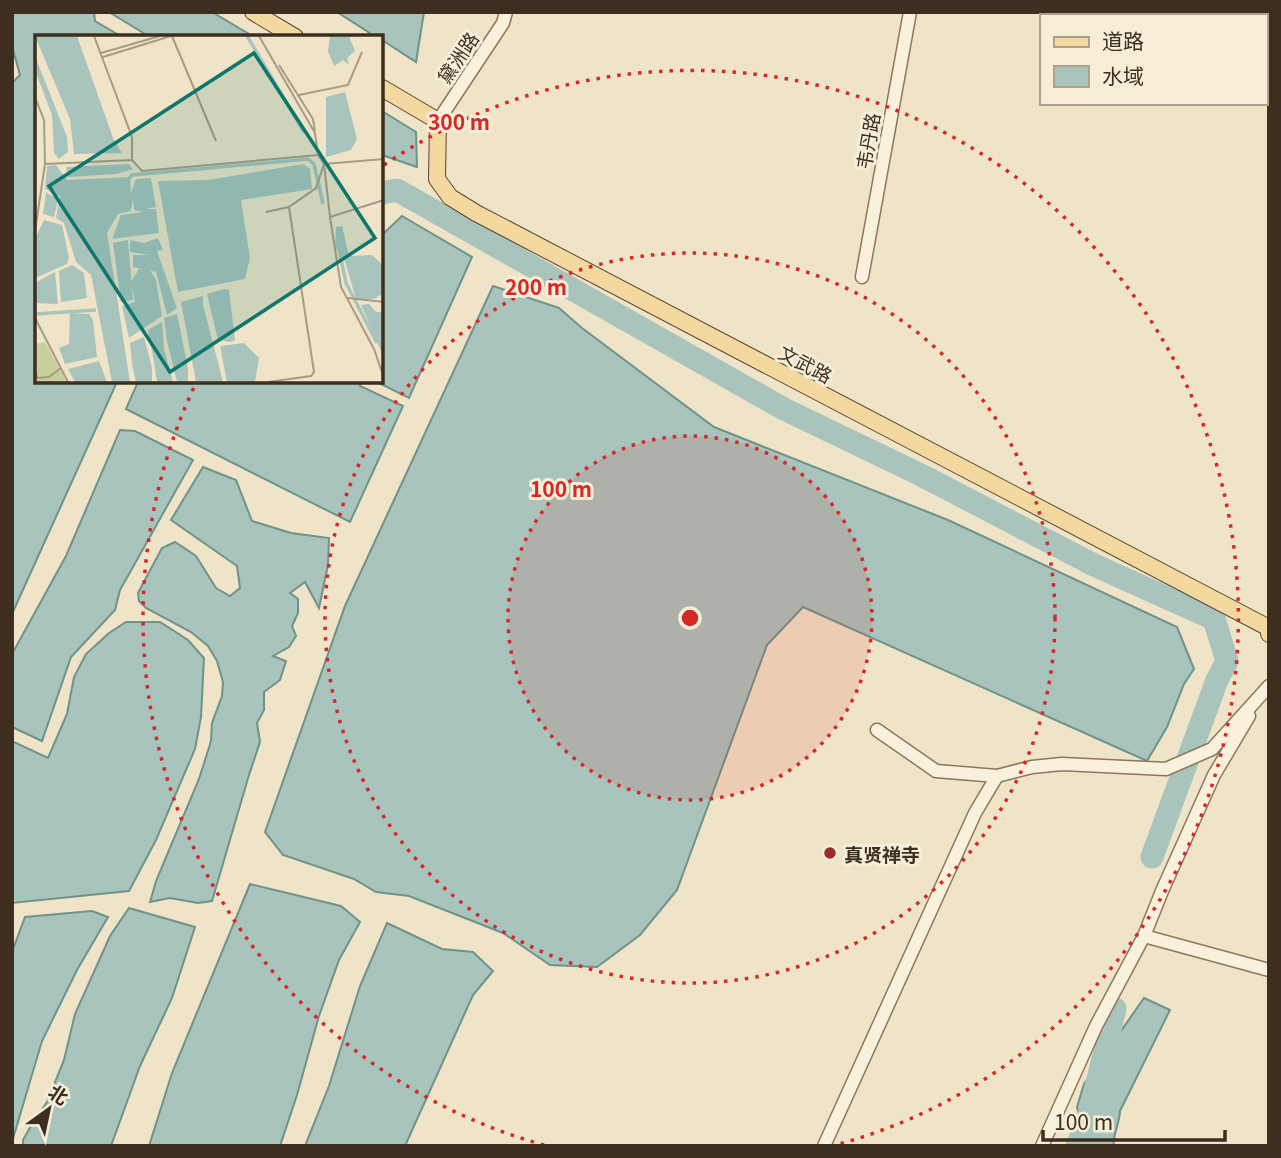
<svg xmlns="http://www.w3.org/2000/svg" width="1281" height="1158" font-family="Georgia,'Noto Sans SC',serif">
<rect width="100%" height="100%" fill="#f0e4c8"/>
<g fill="#a9c4bc" stroke="#6f938a" stroke-width="2">
<polygon points="12,12 94,12 95,21 122,37 37,37 37,382 117,382 12,614 12,83 20,75 12,46"/>
<polygon points="109,12 212,12 254,37 150,37"/>
<polygon points="337,12 424,12 416,62 382,40 382,37 376,37"/>
<polygon points="382,111 416,132 417,167 382,155"/>
<polygon points="402,216 472,257 409,398 377,382 382,382 382,235"/>
<polygon points="493,286 559,308 582,328 714,427 948,520 1177,627 1194,669 1184,684 1167,727 1147,761 803,607 767,645 677,890 640,935 597,967 550,965 503,933 409,896 376,892 354,879 283,855 265,832 345,606"/>
<polygon points="144,382 361,382 360,386 403,406 350,522 126,409 137,384"/>
<polygon points="120,430 135,431 193,460 120,590 115,610 71,657 42,741 12,727 12,654 66,556"/>
<polygon points="203,467 236,480 252,521 291,533 329,538 328,565 319,608 305,582 290,593 298,599 298,613 292,626 296,636 289,647 273,656 286,661 280,680 264,692 264,710 257,723 260,742 249,775 212,901 198,903 170,898 150,902 156,881 199,779 211,741 212,723 222,696 223,682 217,661 208,646 191,632 146,608 139,601 138,593 162,548 175,542 196,556 216,588 230,596 240,588 237,566 171,520"/>
<polygon points="126,622 160,622 188,640 204,658 201,717 195,749 156,840 129,891 12,903 12,741 48,758 67,714 74,677 86,654 109,633"/>
<polygon points="250,884 341,906 360,922 339,960 319,1016 297,1095 280,1146 149,1146 172,1073"/>
<polygon points="129,908 195,927 172,998 140,1066 111,1146 23,1146 23,1140 32,1124 47,1102 64,1060 75,1014 110,936"/>
<polygon points="92,911 108,917 77,970 42,1041 12,1142 12,952 25,917"/>
<polygon points="387,923 442,949 473,952 493,971 473,995 405,1146 305,1146 329,1086 360,986"/>
<path d="M 1144,998 L 1170,1010 L 1120,1111 C 1120,1122 1112,1136 1114,1146 L 1087,1146 L 1077,1107 L 1084,1084 Z"/>
</g>
<g fill="none" stroke-linecap="round" stroke-linejoin="round">
<g stroke="#a9c4bc" stroke-width="23">
<polyline points="382,193 397,190 784,409 921,475 1094,565 1214,619 1227,661 1217,680 1152,857"/>
<polyline points="1077,1146 1090,1112 1115,1009"/>
</g>
<defs>
<g id="minor">
<polyline points="438,121 503,23 506,12"/>
<polyline points="862,277 910,12"/>
<polyline points="1249,716 1214,775 1162,891 1144,936 1269,970"/>
<polyline points="877,730 936,771 997,776"/>
<polyline points="824,1146 975,813 997,776 1032,767 1062,764 1166,769 1212,749 1269,686"/>
<polyline points="1042,1146 1096,1026 1144,936"/>
</g>
<g id="major">
<polyline points="253,12 295,37"/>
<polyline points="382,88 438,121 437,179 450,197 476,213 1269,628 1269,634"/>
</g>
</defs>
<use href="#minor" stroke="#8d765c" stroke-width="15"/>
<use href="#major" stroke="#5b4430" stroke-width="18"/>
<use href="#minor" stroke="#faf1dc" stroke-width="12"/>
<use href="#major" stroke="#f3d9a0" stroke-width="16"/>
</g>
<circle cx="690" cy="618" r="182" fill="#d62828" fill-opacity=".12"/>
<g fill="none" stroke="#d62828" stroke-width="3.5" stroke-dasharray="3.5 7">
<circle cx="690" cy="618" r="182"/>
<circle cx="690" cy="618" r="365"/>
<path d="M544 1145A547 547 0 0 1 196 383M384 165A547 547 0 1 1 836 1145"/>
</g>
<circle fill="#9e2a2b" stroke="#f7eed8" stroke-width="2.5" cx="830" cy="853" r="7"/>
<g text-anchor="middle" dominant-baseline="central" stroke-width="6" stroke-linejoin="round" paint-order="stroke">
<g font-size="19" fill="#3d2e20" stroke="#f7eed8">
<text transform="translate(457 57) rotate(-56)">黛洲路</text>
<text transform="translate(867 141) rotate(-80)">韦丹路</text>
<text transform="translate(806 363) rotate(28)">文武路</text>
</g>
<g font-size="19" font-weight="bold" fill="#3d2e20" stroke="#f7eed8" text-anchor="start">
<text x="844" y="853">真贤禅寺</text>
</g>
</g>
<g transform="translate(35 35)">
<rect width="348" height="348" fill="#f0e4c8"/>
<path d="M 10,307 L 29,342 L 31,347 L 0,347 L 0,309 Z" fill="#c9cf9b"/>
<path d="M 0,1 L 42,1 L 78,103 L 87,118 L 39,119 L 35,84 ZM 295,1 L 314,1 L 320,16 L 312,23 L 314,30 L 308,25 L 299,31 L 293,16 ZM 0,21 L 32,102 L 33,117 L 24,124 L 19,118 L 17,80 L 0,35 ZM 310,57 L 322,104 L 316,115 L 291,122 L 291,62 ZM 94,129 L 98,134 L 82,139 L 33,142 L 31,132 ZM 268,129 L 275,134 L 277,154 L 206,165 L 215,223 L 210,244 L 143,257 L 123,146 L 173,145 ZM 21,130 L 32,145 L 95,142 L 96,158 L 101,144 L 116,143 L 121,172 L 111,174 L 121,174 L 124,198 L 77,204 L 86,180 L 108,177 L 99,175 L 98,163 L 96,176 L 83,179 L 72,198 L 95,347 L 77,347 L 56,240 L 41,227 L 29,188 L 21,183 L 25,161 L 10,154 L 12,131 ZM 11,157 L 23,165 L 19,182 L 8,179 ZM 9,185 L 27,190 L 34,223 L 32,229 L 0,243 L 0,204 ZM 307,191 L 314,221 L 337,220 L 348,230 L 348,258 L 339,264 L 321,264 L 309,223 L 300,212 L 301,192 ZM 123,203 L 128,215 L 122,216 L 142,273 L 132,280 L 121,237 L 98,232 L 98,220 L 114,220 L 95,217 L 95,205 L 109,208 ZM 93,205 L 98,265 L 86,267 L 78,208 ZM 37,230 L 49,238 L 52,263 L 26,267 L 24,236 ZM 104,234 L 115,235 L 121,245 L 127,281 L 94,303 L 87,271 L 100,267 L 96,247 ZM 20,237 L 23,269 L 0,268 L 0,248 ZM 189,254 L 194,255 L 200,305 L 196,307 L 183,305 L 172,259 ZM 168,261 L 168,270 L 188,347 L 161,347 L 146,267 ZM 334,269 L 341,277 L 348,277 L 348,321 L 326,270 ZM 35,278 L 54,279 L 58,285 L 62,322 L 30,329 L 24,313 L 34,309 ZM 142,279 L 153,333 L 153,347 L 142,347 L 132,306 L 129,283 ZM 127,287 L 129,314 L 138,347 L 122,347 L 118,322 L 113,295 ZM 109,302 L 117,333 L 117,347 L 101,347 L 97,329 L 95,308 ZM 209,308 L 224,323 L 220,347 L 192,347 L 185,311 ZM 64,326 L 72,347 L 40,347 L 33,334 Z" fill="#a9c4bc"/>
<path fill="none" stroke="#a9c4bc" stroke-width="3.5" d="M 212,1 L 269,97M 92,146 L 97,140 L 273,124 L 279,129 L 288,169M 304,214 L 311,248 L 342,308M 0,279 L 61,275"/>
<path fill="none" stroke="#a89b85" stroke-width="2" d="M 59,1 L 97,102 L 97,125M 137,1 L 181,106M 224,1 L 280,98 L 283,120M 66,18 L 125,1M 68,22 L 136,1M 244,30 L 278,84 L 280,96M 264,60 L 313,50 L 327,17M 0,62 L 9,85 L 10,129M 231,177 L 254,172M 295,182 L 306,252 L 339,314 L 349,343M 0,196 L 10,129 L 97,125 L 107,136 L 283,120 L 289,129 L 349,124M 313,263 L 349,267M 0,283 L 33,347M 0,338 L 3,343 L 14,342 L 26,333M 233,347 L 276,341 L 279,337 L 254,172 L 281,153 L 289,129 L 295,182 L 349,165"/>
<path fill="#0f766e" fill-opacity="0.15" stroke="#0f766e" stroke-width="3.5" d="M 219,18 L 340,203 L 135,337 L 14,151 Z"/>
<rect width="348" height="348" fill="none" stroke="#3d2e20" stroke-width="3.5"/>
</g>
<circle cx="690" cy="618" r="10" fill="#d62828" stroke="#f7eed8" stroke-width="3.5"/>
<g font-size="21" text-anchor="middle" font-weight="bold" fill="#d62828" stroke="#f7eed8" stroke-width="6" stroke-linejoin="round" paint-order="stroke">
<text x="459" y="130">300 m</text>
<text x="536" y="295">200 m</text>
<text x="561" y="497">100 m</text>
</g>
<rect width="1281" height="1158" fill="none" stroke="#3d2e20" stroke-width="28"/>
<rect x="1040" y="14" width="228" height="91" fill="#f7eed8" stroke="#ada18e" stroke-width="2"/>
<rect x="1054" y="37" width="35" height="10" fill="#f3d9a0" stroke="#ada18e" stroke-width="2"/>
<text x="1102" y="49" font-size="21" fill="#3d2e20">道路</text>
<rect x="1054" y="66" width="35" height="21" fill="#a9c4bc" stroke="#ada18e" stroke-width="2"/>
<text x="1102" y="84" font-size="21" fill="#3d2e20">水域</text>
<g transform="translate(49 1109) rotate(33)" stroke="#f7eed8" stroke-width="5" paint-order="stroke">
<path d="M0-5L12 26L0 18L-12 26Z" fill="#3d2e20"/>
<text y="-10" font-size="19" font-weight="bold" text-anchor="middle" fill="#3d2e20">北</text>
</g>
<path d="M1043 1130v10h182v-10" fill="none" stroke="#3d2e20" stroke-width="3.5"/>
<text x="1054" y="1130" font-size="21" fill="#3d2e20" stroke="#f7eed8" stroke-width="5" paint-order="stroke">100 m</text>
</svg>
